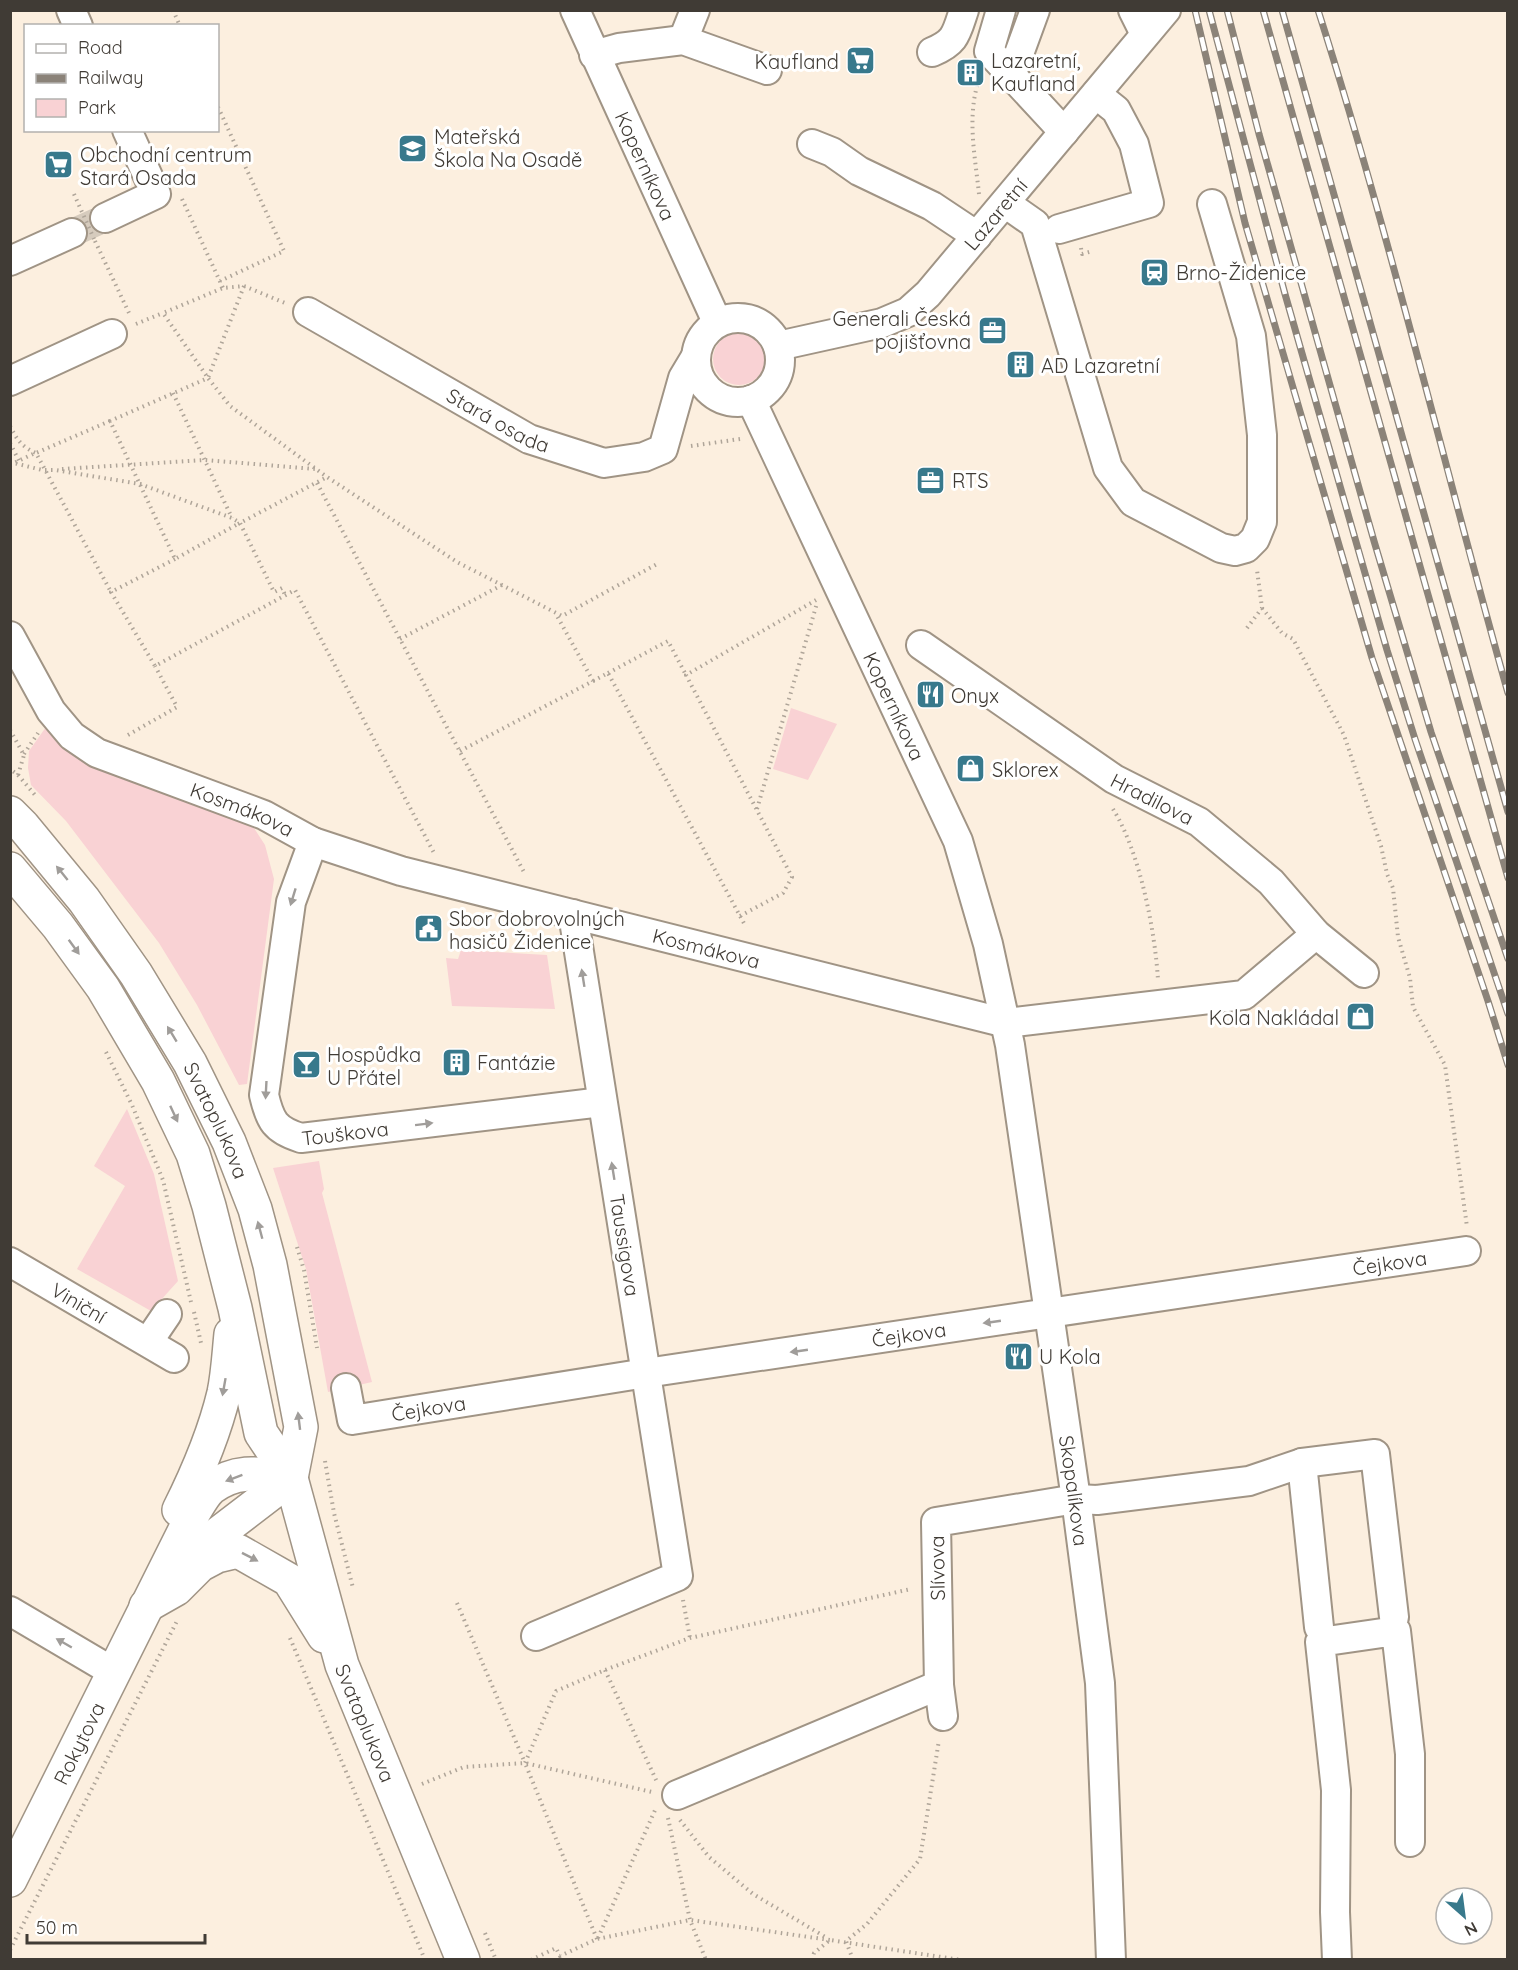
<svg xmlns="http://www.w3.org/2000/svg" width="1518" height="1970" font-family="Quicksand,sans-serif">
<rect width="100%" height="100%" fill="#fcefdf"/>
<g fill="#f9d2d4">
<circle cx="739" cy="359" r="26"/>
<polygon points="791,708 837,724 808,780 773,769"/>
<polygon points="46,727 254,828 265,845 274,879 247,1084 239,1085 197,1005 159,943 66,821 31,785 28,768 29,751"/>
<polygon points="461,950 547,955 555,1009 452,1006 446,958 458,959"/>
<polygon points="127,1109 154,1174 178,1281 151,1311 77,1269 125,1186 94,1166"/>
<polygon points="319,1161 324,1189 322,1193 372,1382 328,1392 306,1269 273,1168"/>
</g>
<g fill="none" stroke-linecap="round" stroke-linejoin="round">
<polyline stroke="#d6cbbd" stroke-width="28" stroke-dasharray="28 14" stroke-linecap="butt" points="72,233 105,218"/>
<defs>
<g id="minor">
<polyline points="71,10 78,26"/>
<path id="s1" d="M 575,10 L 717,322"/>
<polyline points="1001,10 989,51 1064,132"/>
<polyline points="1133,10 1145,34"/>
<polyline points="683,40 695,10"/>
<path d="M 932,52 C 956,42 956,34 964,10"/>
<polyline points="594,55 619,48 683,40 767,70"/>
<polyline points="1012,73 1035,10"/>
<polyline points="812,144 832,152 859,171 932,206 977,236"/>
<polyline points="1005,203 1035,224 1108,468 1133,502 1221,548 1235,551 1246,548 1255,539 1262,522 1262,435 1251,336 1212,204"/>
<polyline points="105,218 156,194 127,130"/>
<polyline points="1059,229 1149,203 1134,144 1116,110 1096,94"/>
<polyline points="10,261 72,233"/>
<path id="s2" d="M 308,312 L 529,439 L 604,463 L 644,457 L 663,449 L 683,378 L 695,358"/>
<circle cx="738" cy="360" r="42"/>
<path id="s3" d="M 778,346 L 882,323 L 908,312 L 928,294 L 1166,10"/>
<polyline points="10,381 112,334"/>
<path id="s4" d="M 751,400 L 958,841 L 988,944 L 1010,1045 L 1076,1499 L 1100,1683 L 1111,1960"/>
<path id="s5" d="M 10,636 L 51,711 L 72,736 L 97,753 L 264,815 L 313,842 L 401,871 L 1006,1023 L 1244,995 L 1316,934"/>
<path id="s6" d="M 921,645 L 1114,779 L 1199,822 L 1271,882 L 1316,934 L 1364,973"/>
<path id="s7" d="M 313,842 L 291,902 L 264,1095 C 270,1121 275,1130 301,1138 L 602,1102"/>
<path id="s8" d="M 10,1262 L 174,1358"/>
<polyline points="148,1342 167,1314"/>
<path id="s9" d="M 346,1388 L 352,1420 L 646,1373 L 1466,1251"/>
<polyline points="1302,1463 1375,1454 1394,1617"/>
<polyline points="10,1611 115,1673"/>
<polyline points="536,1636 678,1576 573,914"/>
<polyline points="943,1716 939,1685 936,1522 1076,1499 1097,1500 1249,1481 1302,1463 1319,1627"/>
<polyline points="677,1795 939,1685"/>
<polyline points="1337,1960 1335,1912 1336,1790 1320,1642 1396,1631 1410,1754 1410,1842"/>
</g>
<g id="major">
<path id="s10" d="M 10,813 L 23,826 L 84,900 L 136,974 L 190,1063 L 229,1142 L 255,1209 L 270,1265 L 301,1427 L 291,1478"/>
<path id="s11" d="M 10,869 L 58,926 L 103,988 L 158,1081 L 193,1154 L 209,1206 L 235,1308 L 261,1433 L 291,1478 L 342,1665 L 463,1960"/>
<path d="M 179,1510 C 198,1472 214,1435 224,1393 C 228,1374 229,1353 231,1334"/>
<polyline points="185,1559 291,1478"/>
<polyline points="146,1606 176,1589 200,1565 217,1556 238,1551 289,1580 324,1636"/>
<path id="s12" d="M 10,1880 L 194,1512 C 199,1504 204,1494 211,1488 C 237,1468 261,1474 291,1478"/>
</g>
</defs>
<use href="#minor" stroke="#a09485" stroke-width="32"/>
<use href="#major" stroke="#a09485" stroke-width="36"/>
<g stroke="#afa599" stroke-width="4" stroke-dasharray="1.5 4.5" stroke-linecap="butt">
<polyline points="173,10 180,26"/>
<polyline points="958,75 978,82"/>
<polyline points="218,107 284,251 220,281"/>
<path d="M 979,194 C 975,155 966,114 980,77"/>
<polyline points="182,199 223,288"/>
<polyline points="95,241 129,313"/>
<polyline points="1081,248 1082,254 1093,251"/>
<polyline points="244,286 208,378 163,313 223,288 244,286 285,303"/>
<polyline points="136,324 163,313"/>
<polyline points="173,393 232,518"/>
<polyline points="110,421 36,453 111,592"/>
<path d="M 10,426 C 17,440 22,447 36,453"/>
<polyline points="10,443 19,461"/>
<polyline points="691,446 740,439"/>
<polyline points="10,462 42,470 55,470 140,484 232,518 240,523 274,592 282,588 285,595"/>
<polyline points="10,465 35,453"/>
<polyline points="62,469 205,460 315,469"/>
<polyline points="317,483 525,874"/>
<polyline points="238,524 327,477"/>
<polyline points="236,525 175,559 110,421 208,378 230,406 327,477 457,562 562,616 657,564"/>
<polyline points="175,559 111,592 155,666 295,590 434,853"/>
<polyline points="1262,608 1282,633 1293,639 1344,735 1381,846 1387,874 1393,888 1398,937 1410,978 1413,1007 1445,1065 1467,1227"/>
<polyline points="1247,628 1262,608 1257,570"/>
<polyline points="400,639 502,585"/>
<polyline points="608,673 668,641 686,675"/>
<polyline points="593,681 608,673 746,927"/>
<polyline points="10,730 24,755 18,775 10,769"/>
<polyline points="128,735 177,707 155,666"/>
<polyline points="460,751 593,681 556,614"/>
<polyline points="24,754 38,733"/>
<polyline points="18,775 35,795"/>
<polyline points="757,809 817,603"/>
<path d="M 1113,809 C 1140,852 1155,931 1158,980"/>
<polyline points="740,916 783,893 792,877 686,675 816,600"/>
<polyline points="106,1052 132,1105 163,1180 191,1302"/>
<polyline points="297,1247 304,1270 317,1348"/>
<polyline points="194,1312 201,1343"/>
<polyline points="325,1461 334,1513 353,1588"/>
<polyline points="683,1600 690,1638"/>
<polyline points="457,1603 525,1763 556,1691 605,1670 690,1638 911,1589"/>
<polyline points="290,1638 425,1960"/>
<polyline points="605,1670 657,1782"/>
<polyline points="422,1784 464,1767 525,1763"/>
<polyline points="668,1818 690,1920 706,1960"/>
<polyline points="680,1820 709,1857 753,1894 827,1938"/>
<polyline points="485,1933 496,1960"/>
<polyline points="598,1938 656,1808"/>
<polyline points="597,1939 525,1763 652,1792"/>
<polyline points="10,1950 177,1621"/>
<polyline points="531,1960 556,1948 560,1956 597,1939 690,1920 830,1940"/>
<polyline points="812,1960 814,1953 830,1940 961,1960"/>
<polyline points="853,1960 846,1941 867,1924 920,1859 939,1740"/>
</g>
<use href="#minor" stroke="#fff" stroke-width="28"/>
<use href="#major" stroke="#fff" stroke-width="33"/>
<defs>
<g id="rail">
<polyline points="1195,10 1245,223 1372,658 1488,1001 1508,1065"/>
<polyline points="1209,10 1285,294 1387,650 1415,739 1508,1014"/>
<polyline points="1227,10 1259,134 1374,541 1431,732 1508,959"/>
<polyline points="1263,10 1508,878"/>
<polyline points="1282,10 1508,812"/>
<path d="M 1318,10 C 1390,235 1444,466 1508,693"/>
</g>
</defs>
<use href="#rail" stroke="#8b8379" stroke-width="7"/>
<use href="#rail" stroke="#fff" stroke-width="4.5" stroke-dasharray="14" stroke-linecap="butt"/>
<polyline stroke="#afa599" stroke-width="4" stroke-dasharray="1.5 4.5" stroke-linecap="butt" points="74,194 94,239"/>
</g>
<defs><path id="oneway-solid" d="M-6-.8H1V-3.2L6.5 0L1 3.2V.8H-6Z" transform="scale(1.5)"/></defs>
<g fill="#a09d9a">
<use href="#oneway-solid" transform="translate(62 873) rotate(-129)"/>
<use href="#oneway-solid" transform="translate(293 897) rotate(107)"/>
<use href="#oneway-solid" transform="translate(74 947) rotate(54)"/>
<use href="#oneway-solid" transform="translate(583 978) rotate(-99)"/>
<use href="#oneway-solid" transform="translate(172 1034) rotate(-121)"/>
<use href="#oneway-solid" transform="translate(266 1090) rotate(93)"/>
<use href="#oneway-solid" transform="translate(174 1114) rotate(65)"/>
<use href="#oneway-solid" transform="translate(424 1124) rotate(-7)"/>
<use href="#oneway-solid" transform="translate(613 1171) rotate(-99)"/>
<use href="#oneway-solid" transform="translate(260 1230) rotate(-105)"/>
<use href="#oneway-solid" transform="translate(992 1322) rotate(172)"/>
<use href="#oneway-solid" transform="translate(799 1351) rotate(172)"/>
<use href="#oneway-solid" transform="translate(224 1387) rotate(100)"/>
<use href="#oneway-solid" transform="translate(299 1421) rotate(-97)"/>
<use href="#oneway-solid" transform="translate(234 1478) rotate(159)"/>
<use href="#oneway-solid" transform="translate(250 1557) rotate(27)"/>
<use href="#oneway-solid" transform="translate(64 1643) rotate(-150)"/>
</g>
<defs>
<symbol id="supermarket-square" viewBox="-11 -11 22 22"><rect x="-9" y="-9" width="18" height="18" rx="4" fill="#38798c" stroke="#fff"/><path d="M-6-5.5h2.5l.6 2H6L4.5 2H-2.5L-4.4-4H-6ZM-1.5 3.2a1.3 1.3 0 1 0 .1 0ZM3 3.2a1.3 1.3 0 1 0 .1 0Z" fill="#fff"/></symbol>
<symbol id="building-square" viewBox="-11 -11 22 22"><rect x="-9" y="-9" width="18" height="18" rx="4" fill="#38798c" stroke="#fff"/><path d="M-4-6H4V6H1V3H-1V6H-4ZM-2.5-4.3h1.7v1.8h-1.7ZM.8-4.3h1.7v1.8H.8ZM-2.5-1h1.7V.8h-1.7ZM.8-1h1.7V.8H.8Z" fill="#fff"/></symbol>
<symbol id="school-square" viewBox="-11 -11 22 22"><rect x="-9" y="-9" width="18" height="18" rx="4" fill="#38798c" stroke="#fff"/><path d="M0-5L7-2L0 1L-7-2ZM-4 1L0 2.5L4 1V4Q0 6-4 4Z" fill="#fff"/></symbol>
<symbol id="station-square" viewBox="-11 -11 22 22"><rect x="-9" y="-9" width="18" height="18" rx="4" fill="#38798c" stroke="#fff"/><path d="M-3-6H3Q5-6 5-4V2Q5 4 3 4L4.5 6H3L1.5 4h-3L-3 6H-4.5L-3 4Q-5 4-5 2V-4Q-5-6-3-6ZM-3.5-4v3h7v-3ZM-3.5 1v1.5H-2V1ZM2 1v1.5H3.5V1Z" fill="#fff"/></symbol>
<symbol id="office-square" viewBox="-11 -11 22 22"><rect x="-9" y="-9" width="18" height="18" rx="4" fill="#38798c" stroke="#fff"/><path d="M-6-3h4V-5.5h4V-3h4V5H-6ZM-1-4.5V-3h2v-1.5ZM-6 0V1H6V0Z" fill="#fff"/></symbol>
<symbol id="restaurant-square" viewBox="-11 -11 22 22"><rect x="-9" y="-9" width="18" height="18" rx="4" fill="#38798c" stroke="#fff"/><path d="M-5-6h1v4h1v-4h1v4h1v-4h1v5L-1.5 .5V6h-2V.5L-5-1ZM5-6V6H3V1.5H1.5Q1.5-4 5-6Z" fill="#fff"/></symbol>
<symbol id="shop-square" viewBox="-11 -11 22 22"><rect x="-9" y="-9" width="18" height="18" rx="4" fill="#38798c" stroke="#fff"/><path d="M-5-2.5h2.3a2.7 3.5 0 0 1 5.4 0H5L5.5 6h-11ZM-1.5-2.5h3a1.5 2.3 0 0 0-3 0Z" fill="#fff"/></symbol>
<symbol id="civic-square" viewBox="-11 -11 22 22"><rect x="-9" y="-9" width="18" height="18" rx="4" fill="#38798c" stroke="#fff"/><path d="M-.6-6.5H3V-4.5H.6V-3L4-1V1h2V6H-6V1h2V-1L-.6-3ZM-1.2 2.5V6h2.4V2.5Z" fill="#fff"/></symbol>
<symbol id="bar-square" viewBox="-11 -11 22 22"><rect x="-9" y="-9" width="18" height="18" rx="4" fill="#38798c" stroke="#fff"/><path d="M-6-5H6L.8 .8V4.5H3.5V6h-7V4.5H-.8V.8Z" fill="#fff"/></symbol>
</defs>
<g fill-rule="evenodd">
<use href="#supermarket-square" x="844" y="44" width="33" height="33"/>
<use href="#building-square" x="954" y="56" width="33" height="33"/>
<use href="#school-square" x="396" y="132" width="33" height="33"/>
<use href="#supermarket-square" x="42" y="148" width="33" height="33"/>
<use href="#station-square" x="1138" y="256" width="33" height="33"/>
<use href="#office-square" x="976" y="314" width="33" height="33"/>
<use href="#building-square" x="1004" y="348" width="33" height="33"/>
<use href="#office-square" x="914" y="464" width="33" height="33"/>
<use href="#restaurant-square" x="914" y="678" width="33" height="33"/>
<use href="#shop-square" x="954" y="752" width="33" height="33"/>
<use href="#civic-square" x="412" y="912" width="33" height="33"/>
<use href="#shop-square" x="1344" y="1000" width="33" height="33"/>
<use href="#building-square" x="440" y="1046" width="33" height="33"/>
<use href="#bar-square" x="290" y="1048" width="33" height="33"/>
<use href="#restaurant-square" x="1002" y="1340" width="33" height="33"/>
</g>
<g text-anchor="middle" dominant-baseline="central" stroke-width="6" stroke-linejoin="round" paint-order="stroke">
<g font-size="20" fill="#403b35" stroke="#fff" text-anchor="start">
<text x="991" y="60">Lazaretní,<tspan x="991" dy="23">Kaufland</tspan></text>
<text x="839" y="61" text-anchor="end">Kaufland</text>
<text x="434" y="136">Mateřská<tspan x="434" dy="23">Škola Na Osadě</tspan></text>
<text x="80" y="154">Obchodní centrum<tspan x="80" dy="23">Stará Osada</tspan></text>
<text x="1176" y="272">Brno-Židenice</text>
<text x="971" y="318" text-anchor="end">Generali Česká<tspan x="971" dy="23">pojišťovna</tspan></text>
<text x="1041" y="365">AD Lazaretní</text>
<text x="952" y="480">RTS</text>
<text x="951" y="695">Onyx</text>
<text x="992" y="769">Sklorex</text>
<text x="449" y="918">Sbor dobrovolných<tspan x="449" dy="23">hasičů Židenice</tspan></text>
<text x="1339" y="1017" text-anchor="end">Kola Nakládal</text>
<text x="327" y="1054">Hospůdka<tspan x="327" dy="23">U Přátel</tspan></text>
<text x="477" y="1062">Fantázie</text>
<text x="1039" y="1356">U Kola</text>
</g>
<g font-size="20" fill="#403b35" stroke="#fff">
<text stroke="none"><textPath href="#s1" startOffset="171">Koperníkova</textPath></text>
<text stroke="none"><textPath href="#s3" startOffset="266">Lazaretní</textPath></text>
<text stroke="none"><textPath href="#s2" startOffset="219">Stará osada</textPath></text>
<text stroke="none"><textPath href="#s4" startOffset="338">Koperníkova</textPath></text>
<text stroke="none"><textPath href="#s6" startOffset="278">Hradilova</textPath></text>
<text stroke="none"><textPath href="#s5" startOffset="304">Kosmákova</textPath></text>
<text stroke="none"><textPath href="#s5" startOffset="790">Kosmákova</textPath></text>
<text stroke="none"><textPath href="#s10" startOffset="372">Svatoplukova</textPath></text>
<text stroke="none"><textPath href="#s7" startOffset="364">Touškova</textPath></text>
<text transform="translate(625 1245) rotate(81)">Taussigova</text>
<text stroke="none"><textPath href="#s9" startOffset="1082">Čejkova</textPath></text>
<text stroke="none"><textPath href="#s8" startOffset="80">Viniční</textPath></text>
<text stroke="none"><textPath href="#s9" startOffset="596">Čejkova</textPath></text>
<text stroke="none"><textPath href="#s9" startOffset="110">Čejkova</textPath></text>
<text stroke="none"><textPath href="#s4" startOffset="1148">Skopalíkova</textPath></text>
<text transform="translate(937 1568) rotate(-91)">Slívova</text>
<text stroke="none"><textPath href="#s11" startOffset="938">Svatoplukova</textPath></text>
<text stroke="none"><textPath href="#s12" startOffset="153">Rokytova</textPath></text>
</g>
</g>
<rect width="1518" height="1970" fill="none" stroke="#403b35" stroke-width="24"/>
<rect x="24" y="24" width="195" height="108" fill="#ffffff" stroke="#b3b1ae" stroke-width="1.5"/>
<rect x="36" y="44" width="30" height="9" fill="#ffffff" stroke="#b3b1ae" stroke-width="1.5"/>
<text x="78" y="54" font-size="18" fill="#403b35">Road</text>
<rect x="36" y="74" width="30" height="9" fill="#8b8379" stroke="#b3b1ae" stroke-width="1.5"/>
<text x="78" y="84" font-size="18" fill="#403b35">Railway</text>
<rect x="36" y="99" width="30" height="18" fill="#f9d2d4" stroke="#b3b1ae" stroke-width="1.5"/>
<text x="78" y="114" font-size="18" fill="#403b35">Park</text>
<g transform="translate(1464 1916) rotate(152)"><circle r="28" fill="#ffffff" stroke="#b3b1ae" stroke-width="1.5"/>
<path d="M0-4.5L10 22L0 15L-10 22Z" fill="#38798c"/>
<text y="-9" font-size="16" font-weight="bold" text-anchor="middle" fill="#403b35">N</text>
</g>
<path d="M27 1934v9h178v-9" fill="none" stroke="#403b35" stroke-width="3"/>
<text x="36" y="1934" font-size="18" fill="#403b35" stroke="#ffffff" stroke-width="4.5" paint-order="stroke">50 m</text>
</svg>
